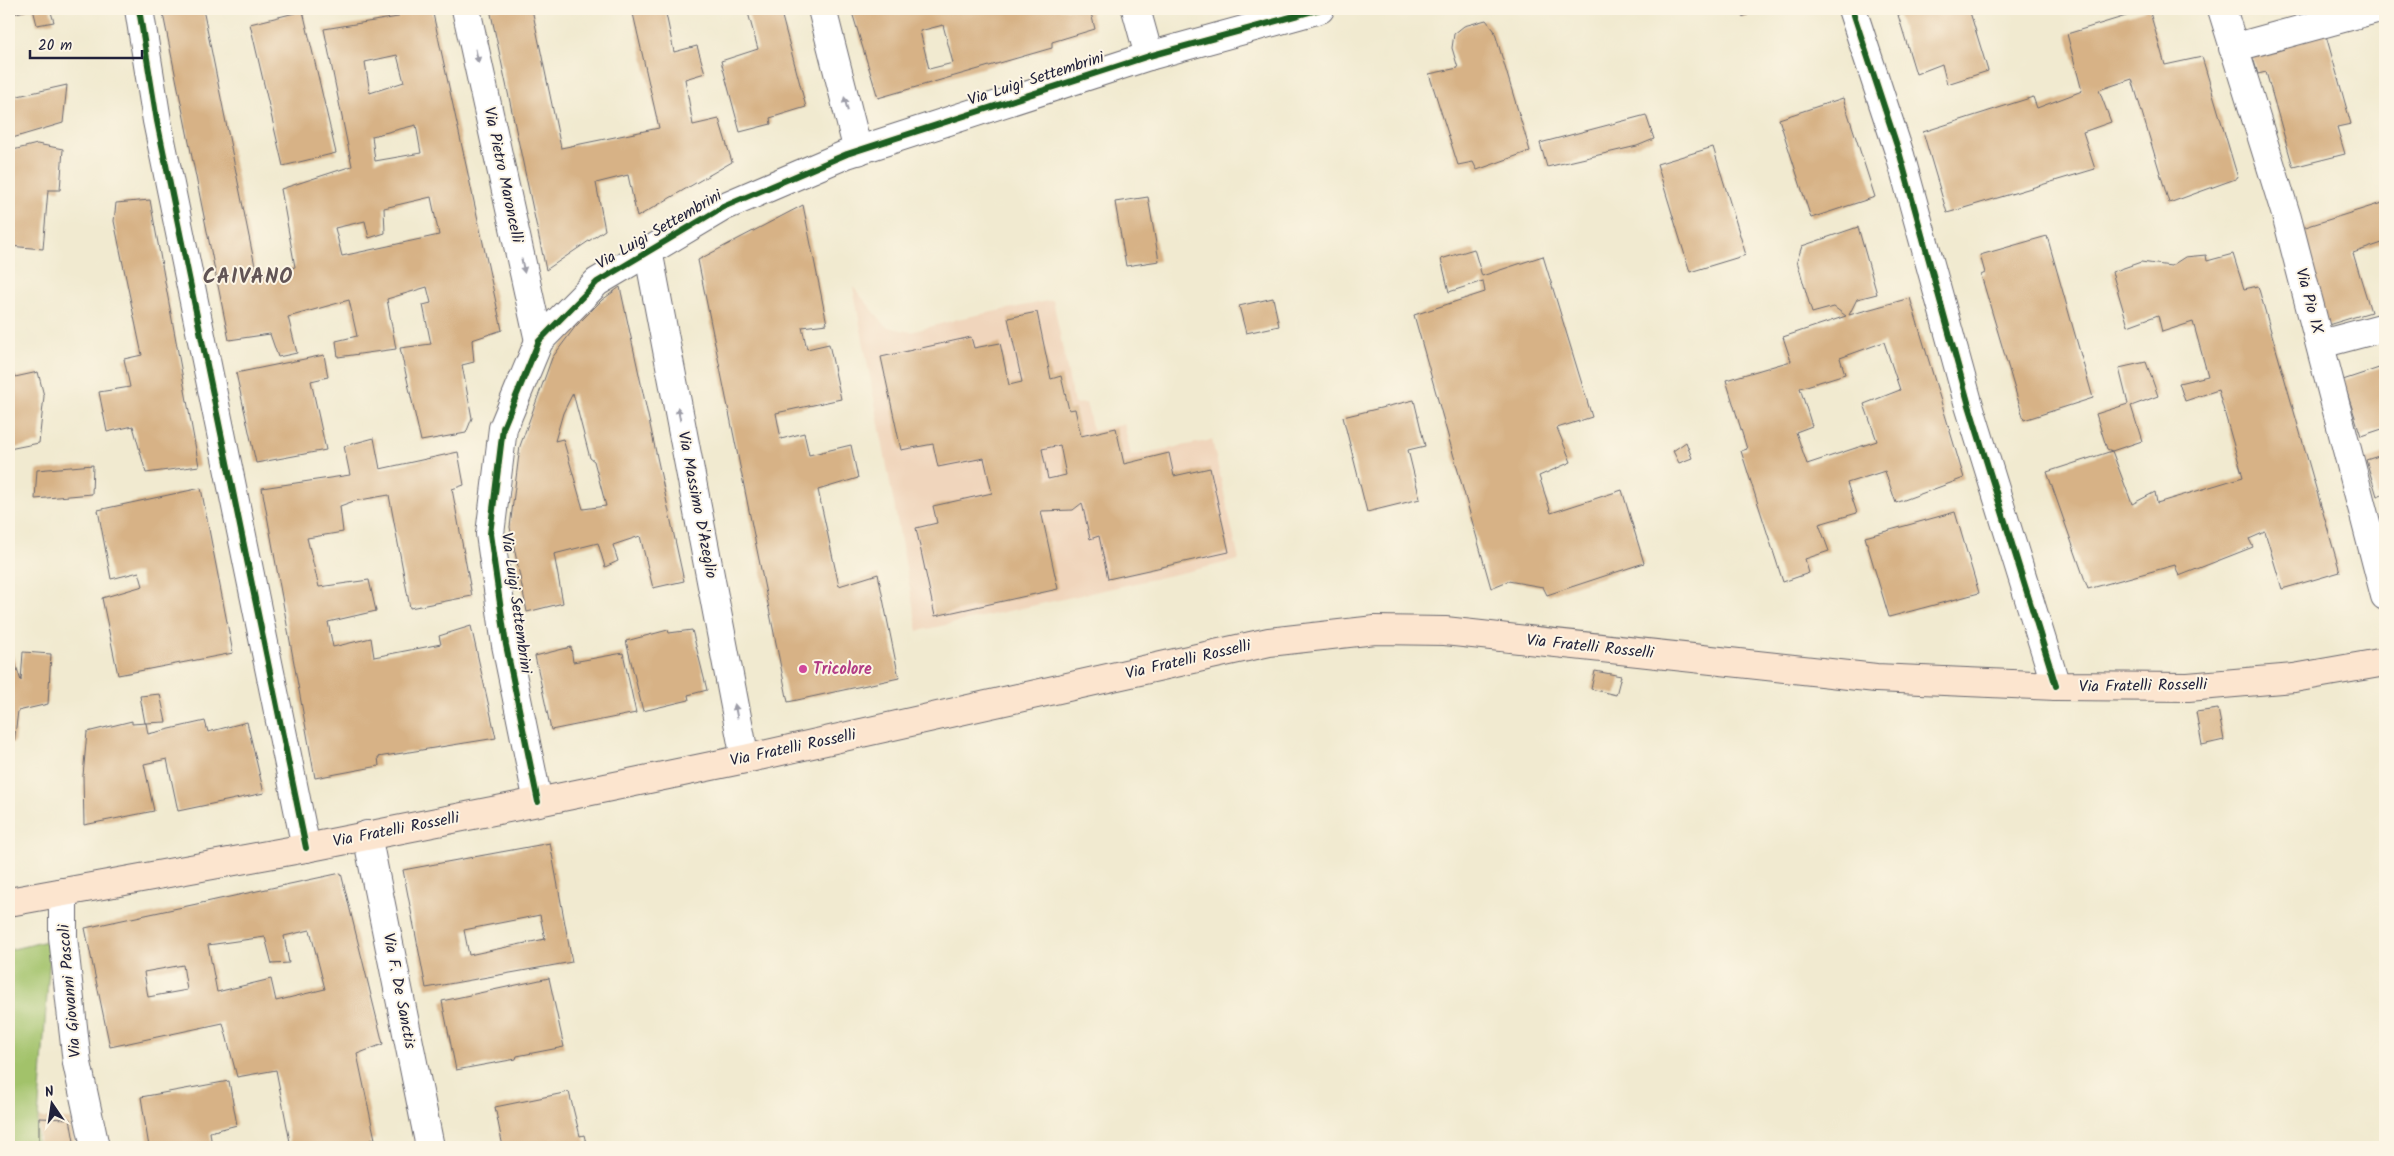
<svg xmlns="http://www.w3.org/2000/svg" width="2394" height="1156" font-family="Kalam,sans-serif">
<rect width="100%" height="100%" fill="#fcf5e5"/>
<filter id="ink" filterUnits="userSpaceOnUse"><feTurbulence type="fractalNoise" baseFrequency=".02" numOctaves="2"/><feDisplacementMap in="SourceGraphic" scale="10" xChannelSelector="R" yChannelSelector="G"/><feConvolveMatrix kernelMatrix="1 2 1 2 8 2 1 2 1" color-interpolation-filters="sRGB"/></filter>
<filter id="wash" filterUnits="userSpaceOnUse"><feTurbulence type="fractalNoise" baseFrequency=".0096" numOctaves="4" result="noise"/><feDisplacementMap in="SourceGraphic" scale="20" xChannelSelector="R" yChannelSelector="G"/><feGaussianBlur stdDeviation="1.12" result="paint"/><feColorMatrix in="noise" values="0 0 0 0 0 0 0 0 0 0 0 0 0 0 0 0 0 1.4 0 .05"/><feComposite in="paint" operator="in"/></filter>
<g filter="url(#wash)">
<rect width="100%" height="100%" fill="#f1ead0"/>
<polygon fill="#f0d5bc" points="853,287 887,327 911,332 962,318 1053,300 1074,404 1086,403 1093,431 1124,424 1131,456 1212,440 1239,560 918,631"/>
<polygon fill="#a2c26a" stroke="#627252" points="51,940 36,1147 9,1147 9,950"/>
<g id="blocks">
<g fill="#d7b286" fill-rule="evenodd">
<polygon points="9,9 32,9 9,15"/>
<polygon points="33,9 50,9 54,22 37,25"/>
<path d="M 162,9 L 203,9 L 257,276 L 295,267 L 281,189 L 352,166 L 324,29 L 398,17 L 397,9 L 432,9 L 502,330 L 472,340 L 474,362 L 462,365 L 472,418 L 466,433 L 421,441 L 400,348 L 431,344 L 423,305 L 431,303 L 427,287 L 387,299 L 396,349 L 338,357 L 336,341 L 357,336 L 349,300 L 288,317 L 297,353 L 278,357 L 270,334 L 229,340 ZM 397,55 L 404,82 L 370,93 L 365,62 ZM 416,125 L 421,153 L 375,161 L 372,136 ZM 431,197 L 439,235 L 342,256 L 335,228 L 365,221 L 369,238 L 385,233 L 384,208 Z"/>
<polygon points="490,9 532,9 561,148 659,128 632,9 665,9 674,52 697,46 705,73 685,79 693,125 719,119 732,162 637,217 628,175 596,183 605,230 546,270"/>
<polygon points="747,9 780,9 806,107 770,118 771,124 740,132 721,61 758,49"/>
<path d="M 851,9 L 1090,9 L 1095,29 L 1052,42 L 1052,48 L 878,98 ZM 943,25 L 953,63 L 929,69 L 920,31 Z"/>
<polygon points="1739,9 1763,9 1742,17"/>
<polygon points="1919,9 1969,9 1988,71 1947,84 1942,64 1916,74 1898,15"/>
<polygon points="2149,9 2165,65 2202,57 2238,178 2169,203 2132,79 2099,90 2111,122 2083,132 2095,169 1947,213 1923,132 2033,97 2037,108 2082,91 2067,34"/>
<polygon points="303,11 336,153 283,166 250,24"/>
<polygon points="1486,20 1494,30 1530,151 1477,170 1473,162 1458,165 1429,74 1458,68 1452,48 1454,34 1464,26"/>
<polygon points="2325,32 2351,124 2337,127 2345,154 2293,167 2266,72 2258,74 2252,55"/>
<polygon points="67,85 63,123 9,139 9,98"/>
<polygon points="1843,98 1875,197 1811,218 1779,119"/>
<polygon points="1646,115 1654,139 1637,146 1547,167 1540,143"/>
<polygon points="37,144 63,149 60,190 48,190 43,249 9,246 9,151"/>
<polygon points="1713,147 1746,255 1690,272 1657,164"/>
<polygon points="1148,197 1159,261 1126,266 1115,202"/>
<polygon points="150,200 199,466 146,473 133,426 107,432 99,392 130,387 124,359 142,355 114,221 116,203"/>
<polygon points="2385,202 2385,242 2353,253 2371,312 2328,325 2299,229"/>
<polygon points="803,205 827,324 802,327 807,349 829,344 841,399 776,413 781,439 804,433 809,455 851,445 858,478 818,490 839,586 878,574 899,678 788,702 698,260"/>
<path d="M 1858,227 L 1877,294 L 1857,299 L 1849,315 L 1910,298 L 1964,478 L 1896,503 L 1885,471 L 1847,483 L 1857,513 L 1819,524 L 1829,551 L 1805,559 L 1809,573 L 1783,582 L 1741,451 L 1747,449 L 1726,380 L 1791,361 L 1783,337 L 1846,316 L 1834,307 L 1812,313 L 1797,261 L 1802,246 ZM 1884,342 L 1900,390 L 1864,404 L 1877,441 L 1807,464 L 1796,432 L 1812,426 L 1800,388 L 1845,374 L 1840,358 Z"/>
<polygon points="2047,236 2093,398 2024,420 1981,275 1985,273 1980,255"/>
<polygon points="1474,249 1482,276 1543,256 1592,417 1557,428 1571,462 1539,476 1551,513 1622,490 1644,563 1547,595 1543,587 1508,581 1491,588 1414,315 1485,292 1483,281 1449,292 1441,259"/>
<polygon points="2233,254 2244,289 2258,286 2340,572 2282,589 2265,532 2249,539 2253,547 2179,576 2175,565 2088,589 2047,472 2112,451 2132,504 2155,492 2157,503 2243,477 2218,390 2185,401 2179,383 2208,376 2193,322 2162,332 2158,315 2128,326 2112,272 2141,262 2171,266 2185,257 2206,255 2207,261"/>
<path d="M 620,287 L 684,581 L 653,588 L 640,536 L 613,545 L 618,561 L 605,567 L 598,543 L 554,554 L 563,603 L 527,612 L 510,527 L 520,446 L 552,358 L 575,327 L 602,300 ZM 573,393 L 590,458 L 594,461 L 606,506 L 583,509 L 563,439 L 555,441 L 563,413 Z"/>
<polygon points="1273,298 1279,326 1246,333 1239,306"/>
<path d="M 1037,312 L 1051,379 L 1061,376 L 1069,410 L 1075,409 L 1081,436 L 1116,428 L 1124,464 L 1169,453 L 1174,476 L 1210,468 L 1229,552 L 1108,579 L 1099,536 L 1090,539 L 1082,503 L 1073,510 L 1041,511 L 1058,589 L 935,616 L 916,528 L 937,523 L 933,506 L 992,493 L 984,458 L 938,467 L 933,444 L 901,450 L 881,357 L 971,337 L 974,348 L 1000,343 L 1009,385 L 1022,382 L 1008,318 ZM 1060,445 L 1066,475 L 1048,479 L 1042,449 Z"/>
<polygon points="324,355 328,377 311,381 326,450 256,463 236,373"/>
<polygon points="9,361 15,377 38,372 44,396 39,443 9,449"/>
<polygon points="2146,362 2158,396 2131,406 2142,441 2112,451 2107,449 2096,414 2128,404 2119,368"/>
<polygon points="2385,366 2385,428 2361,436 2343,380"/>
<polygon points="1414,400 1425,446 1408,450 1420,499 1367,512 1343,417"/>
<polygon points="374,438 380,469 458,452 464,485 452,489 472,596 410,608 389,495 354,501 340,506 343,532 307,538 319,587 369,580 376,611 328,622 333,647 371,638 374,657 441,644 439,636 471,626 496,738 378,757 379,766 315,778 262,488 350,475 344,446"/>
<polygon points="1686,442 1692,458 1679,463 1673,451"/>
<polygon points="2385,454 2385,493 2377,496 2366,460"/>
<polygon points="93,465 92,494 35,499 37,470"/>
<polygon points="201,488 233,653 118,675 102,598 143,586 139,572 111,579 98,510"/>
<polygon points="1955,512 1979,593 1889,617 1865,537"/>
<polygon points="668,630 669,633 692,630 707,690 688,695 689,700 643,711 626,641"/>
<polygon points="9,644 21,681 23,652 51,654 48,704 18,711 14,743 9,743"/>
<polygon points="571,647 573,662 623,653 636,713 551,730 535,656"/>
<polygon points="1595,671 1621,676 1616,695 1591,689"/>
<polygon points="160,694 166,722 145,723 140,696"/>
<polygon points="2218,709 2224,740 2202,745 2196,712"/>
<polygon points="132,721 132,724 146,723 148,734 205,721 208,732 247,722 264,793 178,811 167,759 144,764 154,811 84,825 83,776 87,732"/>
<polygon points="9,787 12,787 10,808 9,808"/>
<path d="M 550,843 L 572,962 L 426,988 L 403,870 ZM 540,915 L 545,939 L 469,955 L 464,930 Z"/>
<path d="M 341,873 L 383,1044 L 357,1054 L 375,1139 L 370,1140 L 371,1147 L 291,1147 L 276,1070 L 237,1077 L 223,1023 L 110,1047 L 85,928 ZM 310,930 L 325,989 L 276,1001 L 271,979 L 217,992 L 208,945 L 265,937 L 272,964 L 289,963 L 284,936 ZM 183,965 L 187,990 L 148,997 L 144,972 Z"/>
<polygon points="549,978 564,1047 517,1056 516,1059 456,1070 442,1001"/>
<polygon points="229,1081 237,1125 210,1132 212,1147 149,1147 141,1097"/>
<polygon points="569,1092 580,1136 584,1135 587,1147 503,1147 495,1107"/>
<polygon points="39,1118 70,1119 75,1147 39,1147"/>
</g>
</g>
</g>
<g filter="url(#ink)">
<use href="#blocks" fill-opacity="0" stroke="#6a686f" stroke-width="1"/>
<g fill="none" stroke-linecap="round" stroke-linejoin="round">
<defs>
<g id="street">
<polyline points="139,9 157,121 306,848"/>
<polyline points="466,9 539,341"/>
<polyline points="822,9 858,151"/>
<polyline points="1136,9 1149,56"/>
<polyline points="1852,9 1900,155 1968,402 2056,686"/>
<polyline points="2222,9 2287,218 2385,596"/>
<polyline points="2233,48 2376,9"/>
<polyline points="648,250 745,759"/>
<polyline points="2321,344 2385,327"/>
<polyline points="538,802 506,645 490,534 503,428 539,341 597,282 723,207 847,154 1149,56 1320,9"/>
<polyline points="367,835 430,1147"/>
<polyline points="63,892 63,937 77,1063 95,1147"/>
</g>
<polyline id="secondary" points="9,902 306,848 538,802 745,759 1269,642 1375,630 1445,631 1876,678 2056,686 2188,687 2294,678 2385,662"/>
</defs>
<use href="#street" stroke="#6a686f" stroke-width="30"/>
<use href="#secondary" stroke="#6a686f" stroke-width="30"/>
<use href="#street" stroke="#fff" stroke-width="28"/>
<use href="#secondary" stroke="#fce5cf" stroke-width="28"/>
<defs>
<g id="cycleway">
<polyline points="139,9 157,121 306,848"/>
<polyline points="1852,9 1900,155 1968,402 2056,686"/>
<polyline points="538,802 506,645 490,534 503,428 539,341 597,282 723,207 847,154 1149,56 1320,9"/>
</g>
</defs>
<use href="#cycleway" stroke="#fcf5e5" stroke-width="9"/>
<use href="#cycleway" stroke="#1b5e20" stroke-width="6"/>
</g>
<defs><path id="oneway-solid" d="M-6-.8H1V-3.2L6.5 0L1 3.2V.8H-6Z" transform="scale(1.25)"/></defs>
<g fill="#9c9ca7">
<use href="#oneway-solid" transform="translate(477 56) rotate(78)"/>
<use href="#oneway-solid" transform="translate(846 104) rotate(-104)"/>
<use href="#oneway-solid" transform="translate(523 266) rotate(78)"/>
<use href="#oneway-solid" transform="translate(679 414) rotate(-101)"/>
<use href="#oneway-solid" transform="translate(736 711) rotate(-101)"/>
</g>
</g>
<circle fill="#d1479c" stroke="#fcf5e5" stroke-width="2" cx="803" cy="669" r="5"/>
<g text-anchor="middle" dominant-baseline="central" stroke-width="4" stroke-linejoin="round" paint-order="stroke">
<g font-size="16" fill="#22223b" stroke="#fcf5e5">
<text transform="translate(1036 79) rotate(-18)">Via Luigi Settembrini</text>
<text transform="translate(503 175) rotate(78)">Via Pietro Maroncelli</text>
<text transform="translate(659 230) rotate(-30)">Via Luigi Settembrini</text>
<text transform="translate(2309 301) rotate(75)">Via Pio IX</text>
<text transform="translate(697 505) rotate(79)">Via Massimo D'Azeglio</text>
<text transform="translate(516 603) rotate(82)">Via Luigi Settembrini</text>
<text transform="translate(1590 647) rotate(6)">Via Fratelli Rosselli</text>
<text transform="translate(1188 660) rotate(-13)">Via Fratelli Rosselli</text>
<text transform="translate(2143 686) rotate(-1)">Via Fratelli Rosselli</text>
<text transform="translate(793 748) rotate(-12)">Via Fratelli Rosselli</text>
<text transform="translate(396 830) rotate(-11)">Via Fratelli Rosselli</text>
<text transform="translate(70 991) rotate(-95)">Via Giovanni Pascoli</text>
<text transform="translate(399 991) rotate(79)">Via F. De Sanctis</text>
</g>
<g font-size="16" font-weight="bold" fill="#b23c85" stroke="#fcf5e5" text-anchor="start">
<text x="813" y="669">Tricolore</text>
</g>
<g font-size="21" font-weight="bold" letter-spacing="1" fill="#615455" stroke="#fcf5e5">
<text x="248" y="277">CAIVANO</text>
</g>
</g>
<rect width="2394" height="1156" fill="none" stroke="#fcf5e5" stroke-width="30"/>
<g transform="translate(52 1104) rotate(347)" stroke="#fcf5e5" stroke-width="4" paint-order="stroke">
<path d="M0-4L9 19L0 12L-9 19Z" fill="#22223b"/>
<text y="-8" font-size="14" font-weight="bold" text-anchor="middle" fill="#22223b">N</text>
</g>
<path d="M30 50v8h112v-8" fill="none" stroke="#22223b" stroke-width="2.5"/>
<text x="38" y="50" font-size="15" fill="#22223b" stroke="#fcf5e5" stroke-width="4" paint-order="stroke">20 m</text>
</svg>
